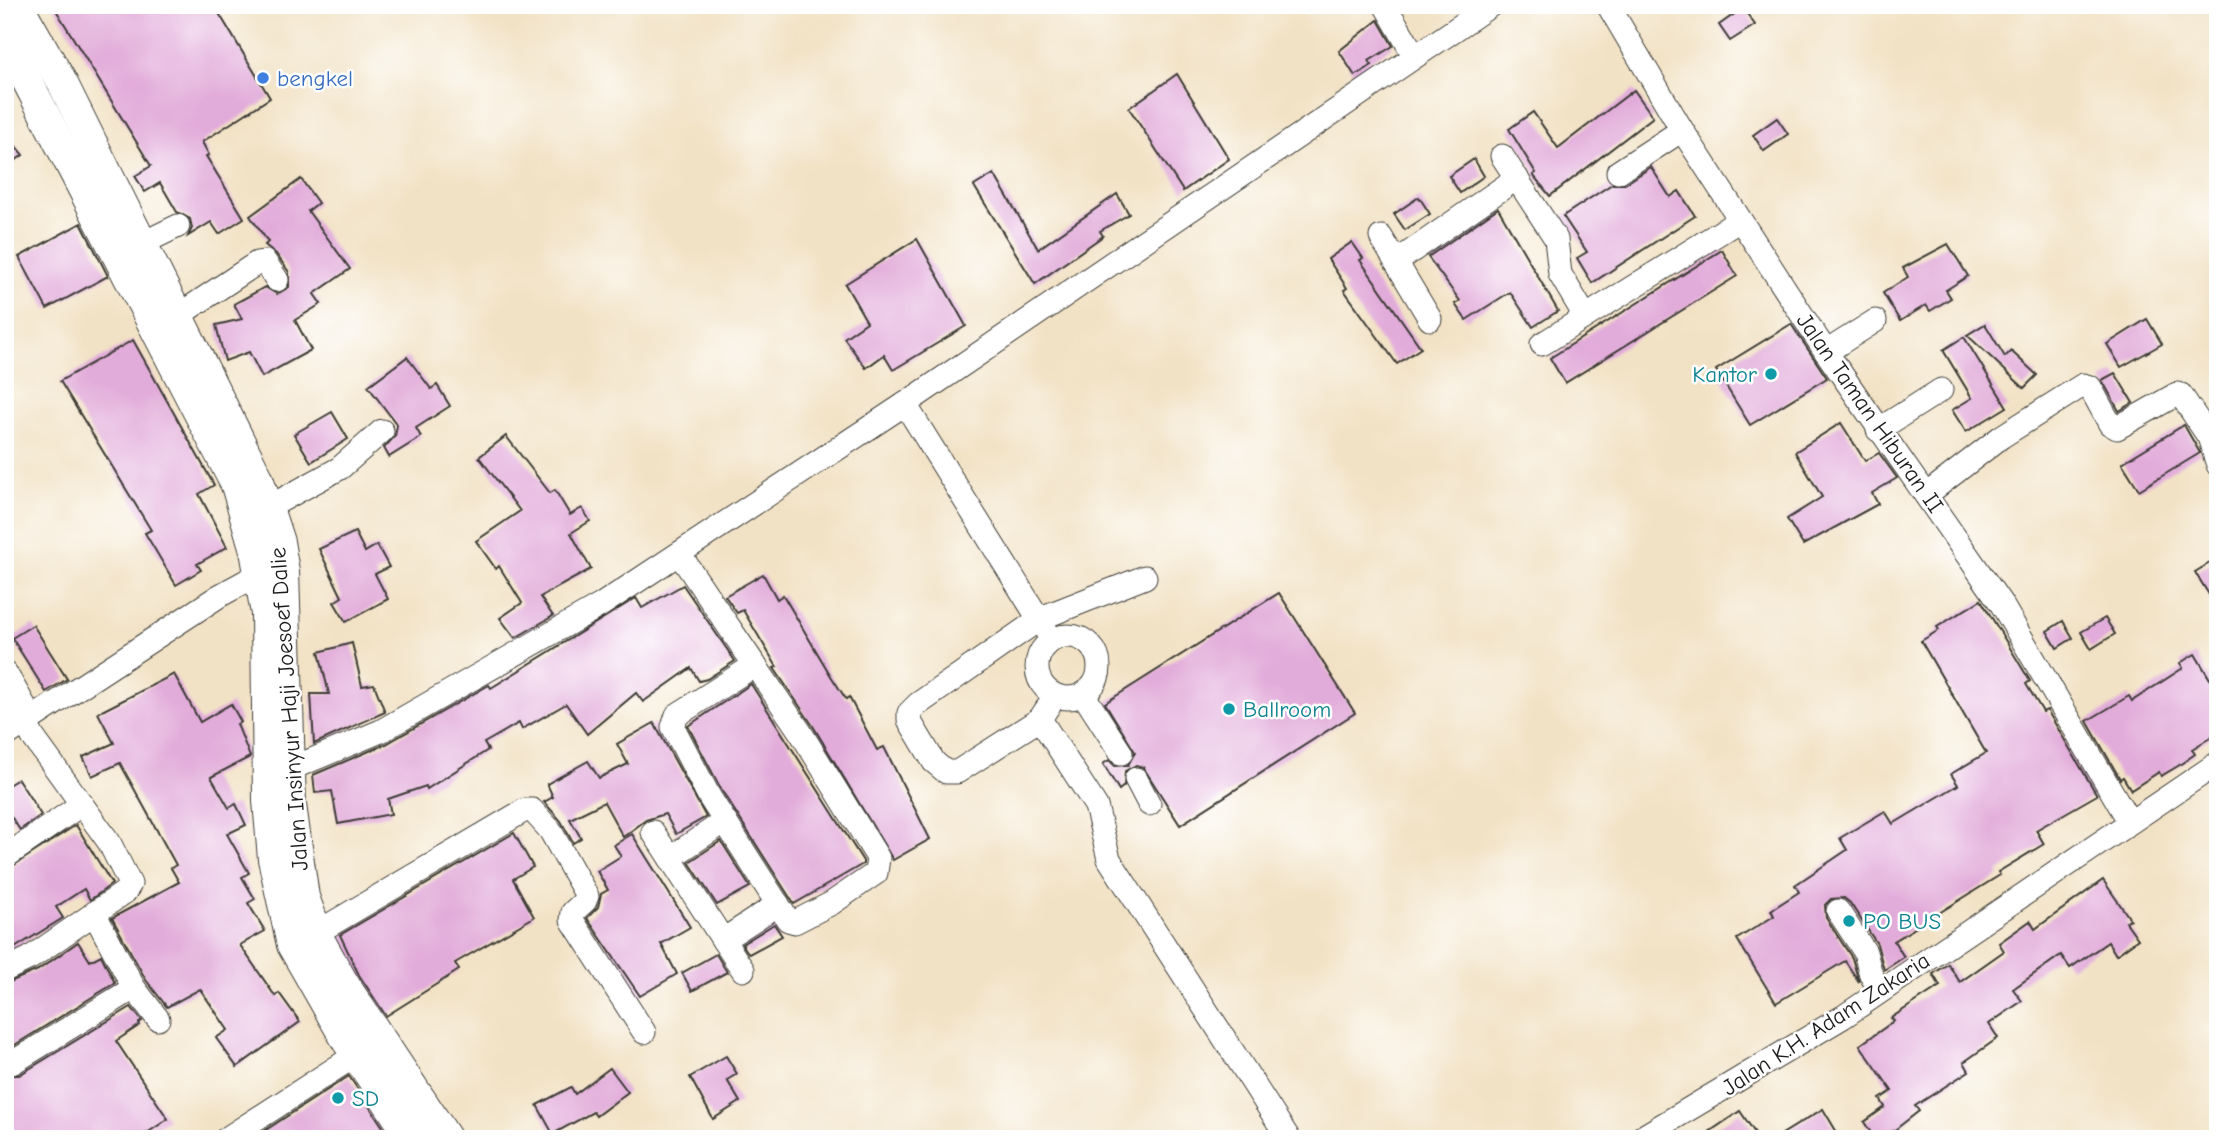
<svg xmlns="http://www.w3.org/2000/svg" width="2223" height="1144" font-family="'Comic Neue',sans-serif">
<rect width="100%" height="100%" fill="#fff"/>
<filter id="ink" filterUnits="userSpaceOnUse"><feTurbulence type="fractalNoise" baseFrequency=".0143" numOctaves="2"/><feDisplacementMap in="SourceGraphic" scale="14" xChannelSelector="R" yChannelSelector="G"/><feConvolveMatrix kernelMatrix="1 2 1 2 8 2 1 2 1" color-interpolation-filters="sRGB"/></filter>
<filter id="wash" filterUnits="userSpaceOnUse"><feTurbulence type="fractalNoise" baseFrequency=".00686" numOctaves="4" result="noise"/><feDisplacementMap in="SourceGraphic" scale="28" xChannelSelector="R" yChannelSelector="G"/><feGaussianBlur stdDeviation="1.57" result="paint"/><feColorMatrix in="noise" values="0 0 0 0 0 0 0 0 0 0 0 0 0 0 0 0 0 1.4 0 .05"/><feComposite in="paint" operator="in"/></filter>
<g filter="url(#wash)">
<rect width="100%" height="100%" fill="#f2e2c5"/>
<g id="blocks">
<g fill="#e2acda">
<polygon points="53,5 214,5 270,98 202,142 209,155 206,156 244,218 219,234 211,222 188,236 192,228 190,219 177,212 160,183 145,192 135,176 151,166"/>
<polygon points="1743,8 1755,25 1730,41 1719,25"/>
<polygon points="1378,20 1393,46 1369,61 1372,65 1355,76 1339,51"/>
<polygon points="1177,74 1229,159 1183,191 1129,108"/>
<polygon points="1634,90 1653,117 1550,196 1533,175 1536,173 1509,129 1533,112 1558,148"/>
<polygon points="1777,118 1788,134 1764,151 1753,135"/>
<polygon points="5,133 23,155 5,168"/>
<polygon points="1474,159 1484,176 1460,193 1449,176"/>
<polygon points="1651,167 1670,197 1679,191 1695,216 1592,283 1577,258 1587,252 1563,216 1612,184 1625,184"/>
<polygon points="994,174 1038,249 1117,194 1129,214 1100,231 1103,236 1035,284 974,186"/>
<polygon points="301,179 318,203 308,211 350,269 314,294 321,304 295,320 311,350 262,377 249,352 225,361 216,325 242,319 234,304 265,287 277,294 289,287 289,272 276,254 265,245 268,242 250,216"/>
<polygon points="1419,197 1430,214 1405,230 1394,214"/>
<polygon points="1498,208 1558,311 1533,327 1510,292 1466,320 1455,304 1460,301 1428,257"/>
<polygon points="81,223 108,276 47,309 19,257"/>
<polygon points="917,239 966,326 893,370 884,355 866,368 844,338 867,322 845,284"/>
<polygon points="1352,242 1363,258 1360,260 1421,348 1397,364 1344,290 1347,288 1328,259"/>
<polygon points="1948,244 1968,276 1946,290 1951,298 1930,311 1926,305 1900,321 1883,293 1908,277 1903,268"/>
<polygon points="1722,250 1737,276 1565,383 1550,358"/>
<polygon points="2147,319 2162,344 2121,367 2107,344"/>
<polygon points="1791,324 1827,378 1750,425 1716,370"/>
<polygon points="1985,324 2005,357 2011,351 2037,375 2024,388 1967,335"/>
<polygon points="1964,337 2007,407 1966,432 1952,410 1972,398 1943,350"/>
<polygon points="133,340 214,485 199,494 227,547 197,564 201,570 176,585 145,533 151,530 60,381"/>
<polygon points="407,357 431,389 437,385 450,406 416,428 421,437 389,457 384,448 395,436 397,425 368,386"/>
<polygon points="2115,373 2133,403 2119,411 2102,380"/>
<polygon points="332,412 348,439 311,462 294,434"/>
<polygon points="1841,423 1865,461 1879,453 1897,478 1872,493 1878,504 1803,545 1787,519 1822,497 1795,452"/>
<polygon points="2184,425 2200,453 2139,490 2122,463"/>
<polygon points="506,436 550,493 555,490 570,515 582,508 590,521 571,533 591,569 540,597 553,616 515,638 500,618 522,603 499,566 496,569 476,541 520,511 479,457"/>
<polygon points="355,532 365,552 377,545 389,567 375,574 388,599 346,622 334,602 342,597 319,549"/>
<polygon points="2218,558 2218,609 2195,572"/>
<polygon points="763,574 777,599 783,595 831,676 846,699 849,697 877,750 884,747 930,839 893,860 813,726 774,668 777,667 743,610 737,613 725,596"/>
<polygon points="683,585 735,661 707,679 699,681 691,668 643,702 636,693 587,734 566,704 522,729 519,723 484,743 488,750 427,789 426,786 388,799 391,814 338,824 332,791 315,793 313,775 386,744 489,685 491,688 636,598 642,608"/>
<polygon points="1279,593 1355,713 1180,825 1143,767 1136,765 1125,771 1124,786 1119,790 1103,764 1109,760 1115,766 1128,765 1135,752 1105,703"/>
<polygon points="1981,600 2030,681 2026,684 2043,712 2047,710 2097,795 2036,830 2044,844 1998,872 2000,875 1894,941 1904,957 1884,970 1877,944 1850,903 1844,898 1831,899 1825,905 1826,918 1852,958 1859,982 1845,961 1776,1003 1737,939 1774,916 1771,910 1799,892 1795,885 1847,850 1840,838 1885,811 1893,824 1958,785 1951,774 1986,753 1921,641 1939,630 1937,627"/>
<polygon points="2105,618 2115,634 2091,649 2081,632"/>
<polygon points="2063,621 2073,638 2057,648 2047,631"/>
<polygon points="33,625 67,679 46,692 12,638"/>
<polygon points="352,643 362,686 374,684 385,712 314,744 311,694 329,694 319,652"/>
<polygon points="2195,654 2210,679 2218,674 2218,733 2192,749 2195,754 2178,766 2161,776 2159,772 2131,790 2123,777 2120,779 2087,721 2129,696 2132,701 2183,668 2180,663"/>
<polygon points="174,674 200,722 231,704 241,722 237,724 250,757 211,777 229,808 236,804 246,825 227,834 249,873 242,877 255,899 248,903 265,931 240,945 275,996 279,993 300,1022 237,1067 216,1038 228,1030 200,989 167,1007 146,980 112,918 179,882 171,868 176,865 120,763 92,776 83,757 114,743 98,713"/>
<polygon points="751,684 863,861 863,864 794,904 722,791 688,726"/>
<polygon points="654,723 706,817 676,834 665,814 646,820 623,837 604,802 570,819 581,838 573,843 561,821 544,802 553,797 547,784 588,761 599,778 628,764 617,744"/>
<polygon points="18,779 41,815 20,830 12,818 5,822 5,787"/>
<polygon points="76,825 112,884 90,900 84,889 56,907 63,918 5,954 5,871"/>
<polygon points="514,833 533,867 513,879 534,917 455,963 459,970 386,1016 359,975 340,935"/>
<polygon points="632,834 690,927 661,944 677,974 640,996 587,918 598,907 601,894 608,890 597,871 621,856 614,845"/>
<polygon points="721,841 750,887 717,905 689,862"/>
<polygon points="2103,880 2130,919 2126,922 2138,939 2116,955 2108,942 2070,968 2061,955 2013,989 2022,1001 1989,1024 1998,1038 1964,1062 1969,1071 1915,1106 1919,1111 1896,1129 1882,1139 1875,1139 1864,1122 1885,1107 1880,1099 1892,1091 1860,1045 1894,1021 1891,1018 1940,986 1933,974 1948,964 1960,982 2004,951 1999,943 2030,921 2035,929"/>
<polygon points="774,924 782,936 749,954 742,944"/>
<polygon points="78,942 90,961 101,955 115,983 5,1051 5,1010 11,1006 5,996 5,984 38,970"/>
<polygon points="716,954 727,972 692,991 682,973"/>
<polygon points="131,1007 142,1021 139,1023 140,1025 116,1041 168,1119 138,1139 5,1139 5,1075 19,1075"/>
<polygon points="726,1056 737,1074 727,1080 740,1102 713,1119 690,1077"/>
<polygon points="610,1068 628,1092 596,1116 593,1112 553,1134 537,1105 571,1087 575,1094"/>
<polygon points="349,1076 391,1139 252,1139"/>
<polygon points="1823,1109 1841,1139 1774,1139"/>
<polygon points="1740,1111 1759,1139 1699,1139"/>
</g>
</g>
</g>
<g filter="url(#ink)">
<use href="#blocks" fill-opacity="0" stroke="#3c3a35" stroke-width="2"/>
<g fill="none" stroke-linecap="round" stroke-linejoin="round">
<defs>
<g id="minor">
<polyline points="1385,5 1414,55"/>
<polyline points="1608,5 1682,130 1826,352 2002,605 2129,821"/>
<polyline points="1502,156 1556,239 1560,274 1585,316"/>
<polyline points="1618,172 1682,130"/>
<polyline points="1381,237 1396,262 1517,178"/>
<polyline points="143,243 178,226"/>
<polyline points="1396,262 1430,319"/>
<polyline points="179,315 257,263 265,262 277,280"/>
<polyline points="1542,344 1740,220"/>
<polyline points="1826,352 1875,321"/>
<polyline points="905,404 1052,640"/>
<polyline points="1878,430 1941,390"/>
<polyline points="1926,495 2001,437 2083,385 2090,387 2110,424 2117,428 2177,394 2181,395 2209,437 2218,465"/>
<polyline points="269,507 340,468 382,431"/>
<polyline points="680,555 801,733 878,858 876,873 832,903 795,922 788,920 782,911 710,798 673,727 677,715 755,665"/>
<circle cx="1068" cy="667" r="31"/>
<polyline points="5,672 24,705 25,722 33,737 109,842 130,884 125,892 30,958 5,970"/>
<polyline points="1083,694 1121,753"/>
<polyline points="1055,696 1040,719 957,772 946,772 934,762 909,720 909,713 918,704 1041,618 1145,577"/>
<polyline points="1040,719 1096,806 1109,859 1289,1139"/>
<polyline points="5,736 219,596 259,574"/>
<polyline points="290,769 381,731 601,605 905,404 1491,5"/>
<polyline points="1136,779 1149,804"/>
<polyline points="725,821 670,858 723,940 778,904"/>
<polyline points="653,832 670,858"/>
<polyline points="5,857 82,804"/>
<polyline points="1838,911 1865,952 1871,975 1880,990"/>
<polyline points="94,913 134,988 158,1019"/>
<polyline points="316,933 525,810 532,810 550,830 587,896 585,901 573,912 572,920 644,1032"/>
<polyline points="723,940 743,970"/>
<polyline points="12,1063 134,988"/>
<polyline points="226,1139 356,1055 369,1050"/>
<polyline points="1639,1139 1843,1017 2218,763"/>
</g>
<g id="major">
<polyline points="18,5 63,84 258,478 279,542 284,571 291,805 304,897 320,941 344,984 447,1139"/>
<polyline points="5,38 236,485 255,550 266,614 268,801 273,859 292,945 347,1041 412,1139"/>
</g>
</defs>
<use href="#minor" stroke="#3c3a35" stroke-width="25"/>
<use href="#major" stroke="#3c3a35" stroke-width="32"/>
<use href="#minor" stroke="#fff" stroke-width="23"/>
<use href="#major" stroke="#fff" stroke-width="30"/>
</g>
</g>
<circle fill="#3f7fe0" stroke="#fff" stroke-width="2.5" cx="263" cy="78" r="7"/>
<g fill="#0f9aa8" stroke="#fff" stroke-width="2.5">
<circle cx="1771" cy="374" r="7"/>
<circle cx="1229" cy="709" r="7"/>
<circle cx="1849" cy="921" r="7"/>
<circle cx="338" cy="1098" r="7"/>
</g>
<g text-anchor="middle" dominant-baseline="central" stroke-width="5" stroke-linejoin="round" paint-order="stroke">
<g font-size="23" fill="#366cbe" stroke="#fff" text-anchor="start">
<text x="277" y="78">bengkel</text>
</g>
<g font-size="23" fill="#0d838f" stroke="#fff" text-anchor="start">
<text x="1757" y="374" text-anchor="end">Kantor</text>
<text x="1243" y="709">Ballroom</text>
<text x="1863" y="921">PO BUS</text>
<text x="352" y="1098">SD</text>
</g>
<g font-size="23" fill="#1c1c1c" stroke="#fff">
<text transform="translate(1870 413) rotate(55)">Jalan Taman Hiburan II</text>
<text transform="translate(289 709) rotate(-94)">Jalan Insinyur Haji Joesoef Dalie</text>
<text transform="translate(1826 1024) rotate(-33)">Jalan K.H. Adam Zakaria</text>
</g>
</g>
<rect width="2223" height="1144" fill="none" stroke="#fff" stroke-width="28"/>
</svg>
